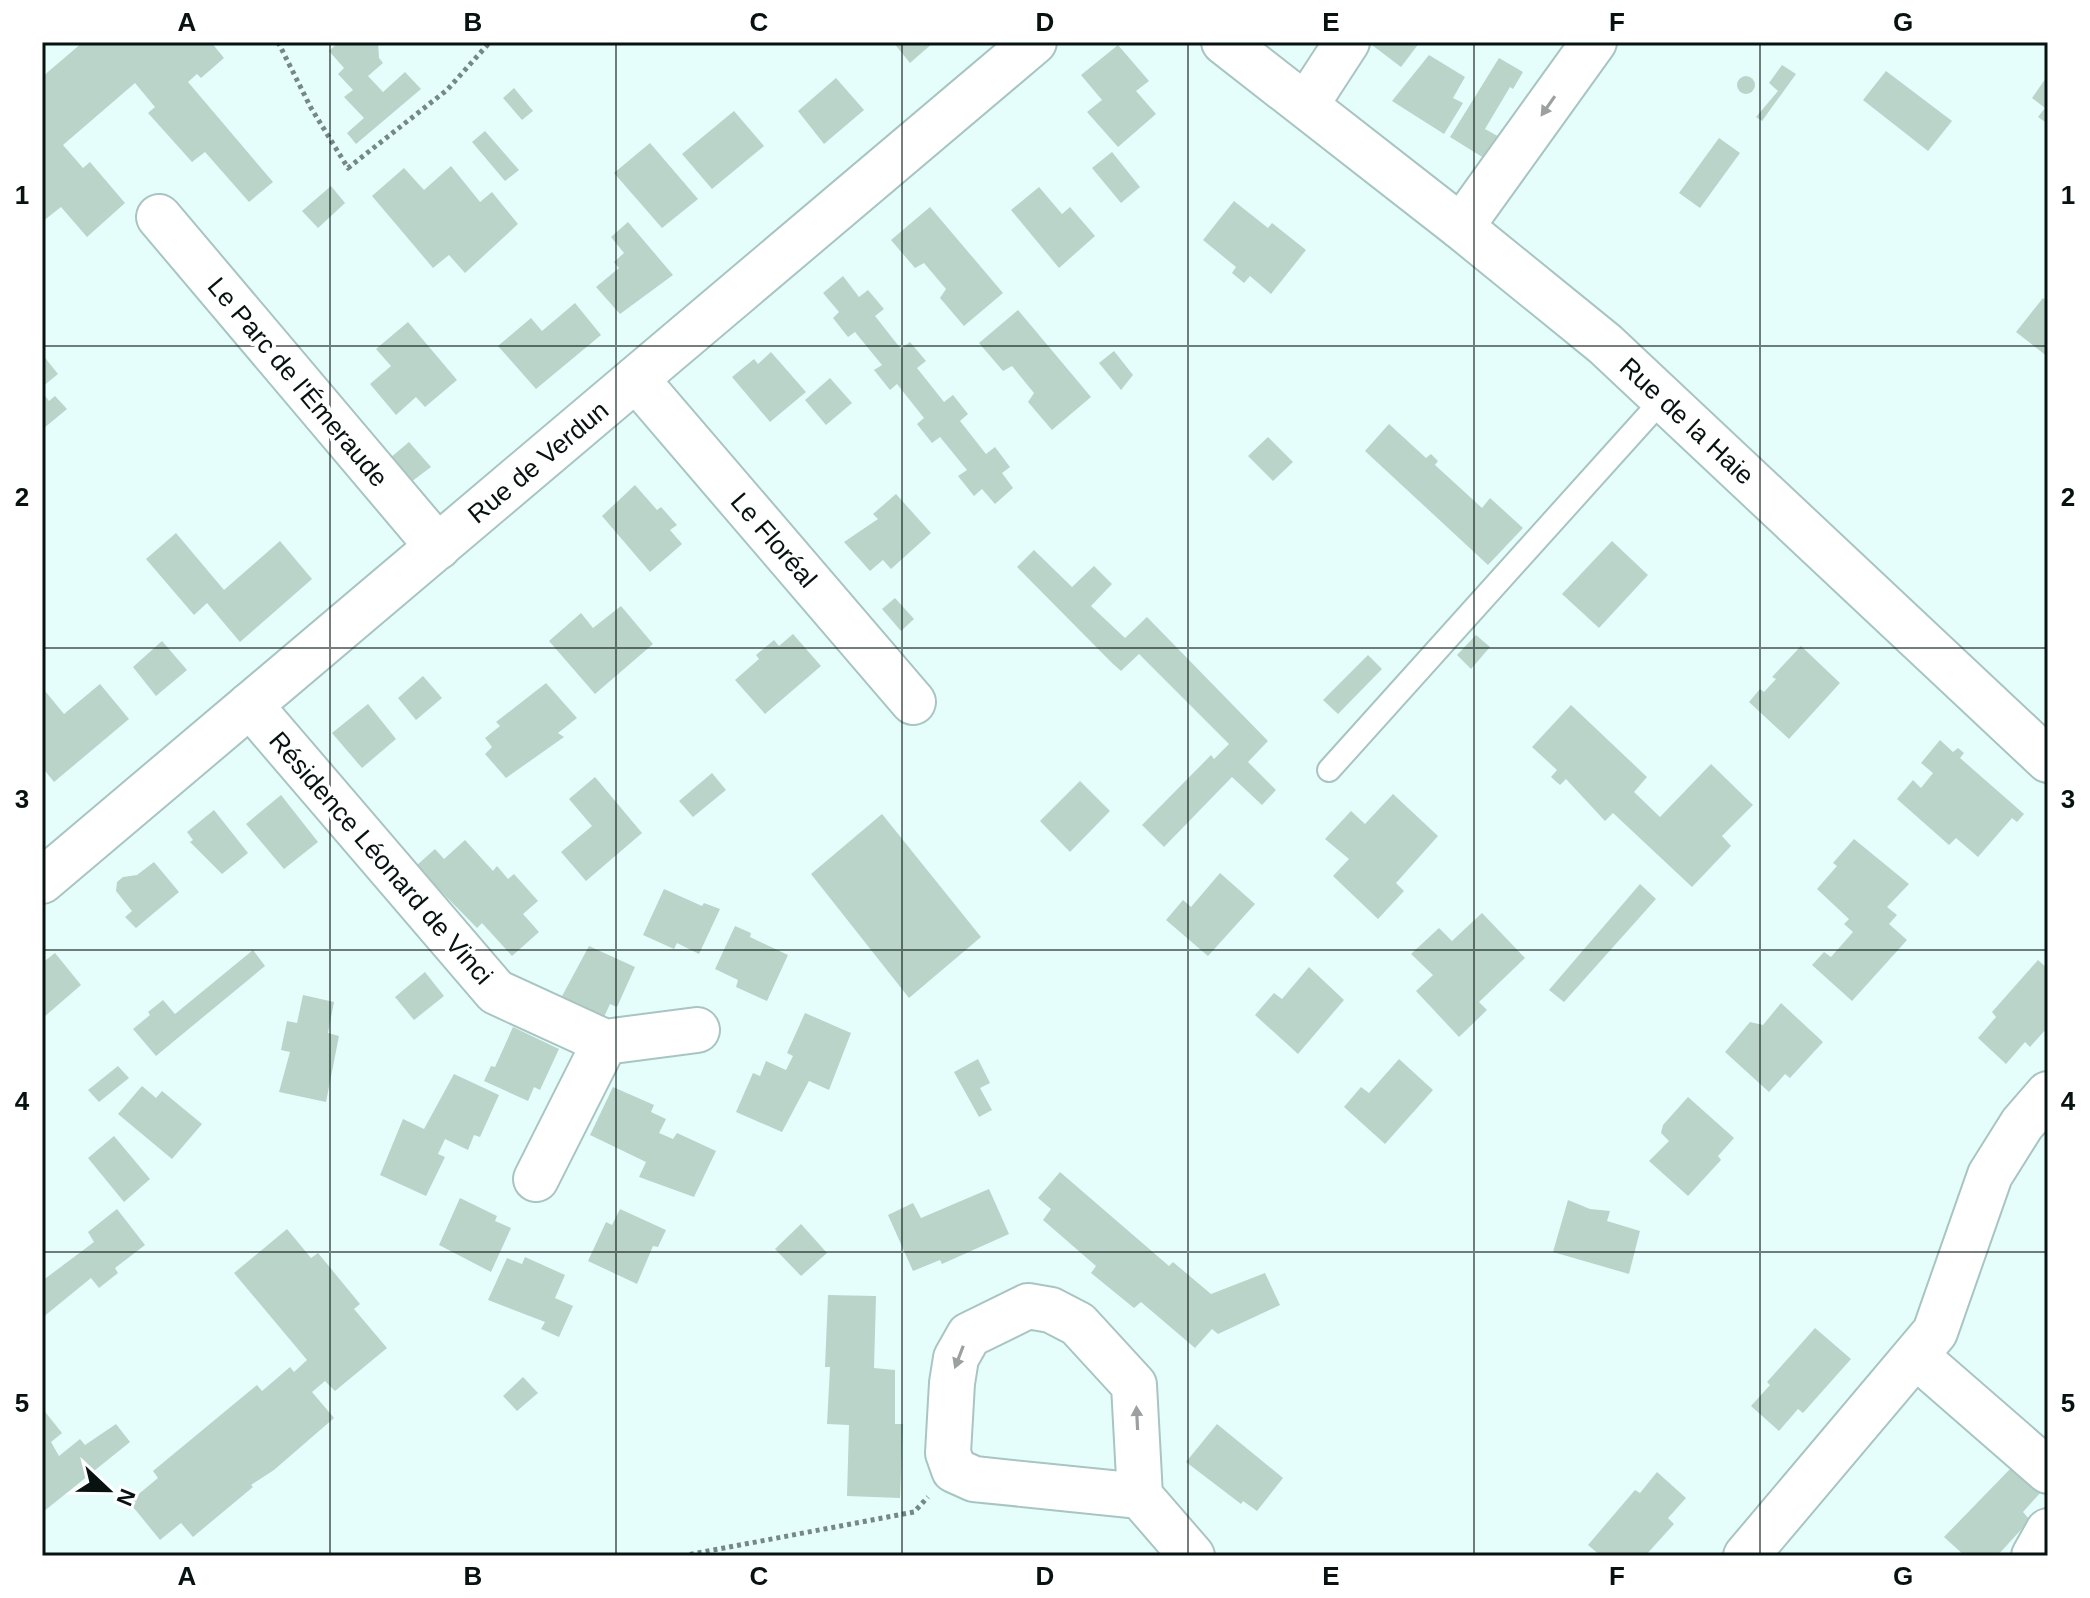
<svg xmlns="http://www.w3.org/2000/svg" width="2090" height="1598" font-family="Arial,sans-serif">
<rect width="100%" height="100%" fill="#e6fefb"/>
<g fill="#bad4ca">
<polygon points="83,42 211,42 224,58 201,78 197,74 188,82 273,182 249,202 205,152 192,162 148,113 155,107 135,83 63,145 83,168 90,162 125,203 87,237 61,207 42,222 42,77"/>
<polygon points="339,42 378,42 379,58 383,63 368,76 383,92 405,72 421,89 356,144 347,133 364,118 344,97 353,90 338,74 344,68 329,51"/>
<polygon points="893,42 934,42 910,63"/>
<polygon points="1375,42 1420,42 1401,67 1372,45"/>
<polygon points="1118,45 1149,81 1136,91 1156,114 1118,147 1087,112 1102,100 1081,75"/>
<polygon points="1429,55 1465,77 1453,98 1463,103 1444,134 1392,101"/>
<polygon points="1499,58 1523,72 1513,89 1510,87 1485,129 1503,139 1492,163 1450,137"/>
<polygon points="1782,65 1796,74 1762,121 1756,117 1778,91 1769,83"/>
<polygon points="1886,71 1952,121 1928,151 1863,100"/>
<polygon points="2048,75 2048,124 2038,117 2045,108 2032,98"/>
<circle cx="1746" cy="85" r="9"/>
<polygon points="836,78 864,110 824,144 798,111"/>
<polygon points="514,88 533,111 522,120 503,98"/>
<polygon points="734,111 764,146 712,189 682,154"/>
<polygon points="485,131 519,170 505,181 472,142"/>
<polygon points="1719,138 1740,153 1700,208 1679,193"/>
<polygon points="650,143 698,199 662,228 614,173"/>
<polygon points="1112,152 1140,187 1121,203 1092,168"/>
<polygon points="451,166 480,202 492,192 518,224 465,273 449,255 433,268 372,196 404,168 424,190"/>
<polygon points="331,186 345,203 318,228 302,211"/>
<polygon points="1039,187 1062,214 1070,207 1095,236 1059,268 1011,210"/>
<polygon points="1234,201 1268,228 1272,223 1306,250 1271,294 1250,276 1244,283 1232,273 1236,267 1203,240"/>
<polygon points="930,207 1003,293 964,326 940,298 946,289 924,263 915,268 891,240"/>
<polygon points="628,222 673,275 620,314 596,287 619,268 614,262 624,253 611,237"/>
<polygon points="843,276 859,297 868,290 884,309 875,316 901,349 910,342 926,361 917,368 944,402 953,395 968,414 960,421 986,454 995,447 1010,467 1002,473 1013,488 995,504 982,489 974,496 958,476 967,470 940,437 932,443 917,424 924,418 897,384 890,390 874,370 882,365 855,332 848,337 833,318 839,312 823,293"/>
<polygon points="2043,298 2048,302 2048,357 2016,332"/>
<polygon points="575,303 601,335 536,389 498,346 531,318 542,331"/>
<polygon points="1018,310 1091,397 1052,430 1028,402 1034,393 1012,366 1003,371 979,343"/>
<polygon points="408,322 457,380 425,407 416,397 396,415 370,384 391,366 376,349"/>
<polygon points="1114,351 1133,375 1121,390 1099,363"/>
<polygon points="771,352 806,392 770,422 732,377 754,359 758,364"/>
<polygon points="42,354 58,374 42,387"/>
<polygon points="830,378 852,403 826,425 805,400"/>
<polygon points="42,392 49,401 55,396 67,409 44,428"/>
<polygon points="1389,424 1426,458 1431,454 1438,461 1435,465 1482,508 1490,498 1523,528 1488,565 1365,451"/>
<polygon points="1268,437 1293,462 1273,481 1248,456"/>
<polygon points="409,442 431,467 411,482 390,458"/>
<polygon points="635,485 657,510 661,507 677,525 670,530 682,544 650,572 602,516"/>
<polygon points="896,494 931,533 891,569 883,560 870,571 844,542 878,519 873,514"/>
<polygon points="176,533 224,590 280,541 312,579 240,642 207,603 194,615 146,559"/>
<polygon points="1612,541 1648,575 1599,628 1562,594"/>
<polygon points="1034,550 1072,587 1094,566 1112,584 1091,606 1125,638 1147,617 1268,741 1248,762 1276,790 1262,805 1232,777 1164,847 1142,825 1211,755 1214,759 1229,744 1139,654 1121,671 1112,663 1017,567"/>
<polygon points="895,598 914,619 901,631 882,609"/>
<polygon points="621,606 653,644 595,694 549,641 581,613 593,628"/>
<polygon points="793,634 821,666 765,714 735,680 759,659 756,655 774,640 779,646"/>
<polygon points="1476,635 1490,647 1471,669 1457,655"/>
<polygon points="162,641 187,670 156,696 133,667"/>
<polygon points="1801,646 1840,683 1789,739 1749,702 1760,689 1764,692 1776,679 1772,677"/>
<polygon points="1368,655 1382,669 1338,714 1323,700"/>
<polygon points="423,676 442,698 416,720 398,698"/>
<polygon points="546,683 577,718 558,733 564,737 506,778 485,754 492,747 485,738 500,726 496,722"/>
<polygon points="100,684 129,719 54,782 42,767 42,694 45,691 64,714"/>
<polygon points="368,704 396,739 362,768 332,733"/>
<polygon points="1571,705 1647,777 1634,792 1660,817 1711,764 1753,805 1722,836 1731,846 1692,887 1613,813 1605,821 1566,779 1560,785 1551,777 1557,770 1532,747"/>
<polygon points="1940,740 1953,752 1958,748 1964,753 1960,758 2024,814 2017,822 2012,818 1978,857 1956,838 1949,845 1897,799 1913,780 1921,788 1933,773 1921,763"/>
<polygon points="712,773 726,790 693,817 679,801"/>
<polygon points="595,777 642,833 586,881 561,852 592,826 569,799"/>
<polygon points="1080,781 1110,811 1070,852 1040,821"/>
<polygon points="1393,794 1438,836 1396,883 1404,891 1378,919 1333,876 1349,859 1325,839 1351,811 1365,824"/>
<polygon points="281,795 318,842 284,869 246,824"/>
<polygon points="214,810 248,853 222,874 190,842 193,840 187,832"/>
<polygon points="882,814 981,937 909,998 811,874"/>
<polygon points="1854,839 1909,884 1887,907 1897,915 1889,924 1907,940 1852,1001 1812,965 1824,952 1831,957 1853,932 1844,924 1849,919 1817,889 1837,866 1833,863"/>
<polygon points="465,840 493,871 497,866 508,879 514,874 538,901 523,914 539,932 512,956 482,923 477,928 416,866 435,849 444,859"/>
<polygon points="154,862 179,892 136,928 125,917 132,911 116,891 117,882 123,877 137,875"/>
<polygon points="1220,873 1255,904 1208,956 1166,920 1183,900 1191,907"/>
<polygon points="1640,884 1656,899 1564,1002 1549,990"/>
<polygon points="664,889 702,906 704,903 720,909 699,954 677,943 674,949 643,935"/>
<polygon points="1482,913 1525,958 1479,1002 1487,1010 1459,1037 1416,991 1433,975 1411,954 1439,928 1452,941"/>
<polygon points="735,926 751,933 750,937 788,955 767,1001 736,987 738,980 715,969"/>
<polygon points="589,946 635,967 617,1007 610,1004 604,1017 561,998"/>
<polygon points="253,950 265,966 156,1056 133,1029 150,1015 148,1012 163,1000 175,1014"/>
<polygon points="55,953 81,985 44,1017 42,963"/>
<polygon points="2038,960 2048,969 2048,1027 2030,1047 2025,1042 2006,1064 1978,1038 1996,1017 1992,1012"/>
<polygon points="1309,967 1344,1000 1298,1054 1255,1015 1274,993 1282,999"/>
<polygon points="425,972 444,996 414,1020 395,997"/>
<polygon points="303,995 334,1002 328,1033 339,1036 326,1102 279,1092 290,1052 281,1050 287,1021 297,1023"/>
<polygon points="1781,1003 1823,1042 1790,1078 1785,1074 1769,1092 1725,1052 1750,1022 1763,1025"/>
<polygon points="805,1013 851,1033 829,1090 809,1081 782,1132 736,1112 753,1073 760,1076 766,1061 786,1070 793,1056 787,1053"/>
<polygon points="513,1027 559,1049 540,1090 534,1087 528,1101 484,1081 491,1066 495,1067"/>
<polygon points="978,1059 990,1083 980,1088 992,1110 979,1117 954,1072"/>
<polygon points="1399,1059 1433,1090 1385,1144 1344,1107 1361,1087 1369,1093"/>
<polygon points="118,1066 129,1078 99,1102 88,1090"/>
<polygon points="454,1074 499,1095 480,1137 474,1135 468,1150 445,1139 438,1154 445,1157 426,1196 380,1175 403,1119 424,1129"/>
<polygon points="142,1086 156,1098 162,1091 202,1124 172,1159 118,1114"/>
<polygon points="613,1087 654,1105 651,1112 666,1119 659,1133 673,1139 677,1133 716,1151 694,1197 639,1177 646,1162 590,1135"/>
<polygon points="1688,1097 1734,1138 1718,1156 1721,1160 1688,1196 1649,1161 1669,1141 1661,1133 1663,1125"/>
<polygon points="114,1136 150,1179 124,1202 88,1158"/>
<polygon points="1060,1172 1169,1266 1173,1262 1211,1294 1265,1273 1280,1305 1218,1334 1212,1329 1195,1348 1141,1302 1134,1308 1091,1273 1096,1266 1043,1220 1051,1209 1038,1198"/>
<polygon points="989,1189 1009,1234 942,1264 940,1260 913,1271 888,1215 913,1203 921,1218"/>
<polygon points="460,1198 497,1216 495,1221 511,1228 491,1272 439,1245"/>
<polygon points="1568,1200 1590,1209 1610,1211 1607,1221 1640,1231 1629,1274 1553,1252"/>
<polygon points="117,1209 145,1245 115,1268 118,1273 99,1288 91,1278 42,1318 42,1281 94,1242 88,1232"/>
<polygon points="620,1209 666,1230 658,1247 653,1246 637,1284 588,1261 606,1222 612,1225"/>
<polygon points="801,1224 827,1253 801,1276 775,1249"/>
<polygon points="287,1229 311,1258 318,1253 360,1304 354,1309 387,1348 335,1391 325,1381 312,1392 334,1418 274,1470 251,1485 253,1487 193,1537 181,1523 160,1540 129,1502 158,1478 153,1471 257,1385 262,1391 290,1367 294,1372 307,1360 234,1273"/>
<polygon points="525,1257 565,1275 555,1298 573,1306 559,1337 541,1329 545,1322 488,1300 507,1258 522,1264"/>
<polygon points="828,1295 876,1296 874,1368 895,1370 895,1424 903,1424 900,1498 847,1496 849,1425 827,1424 830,1367 825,1367"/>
<polygon points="1815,1328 1851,1359 1803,1413 1798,1409 1779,1431 1751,1406 1770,1385 1767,1382"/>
<polygon points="523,1377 538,1393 517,1411 503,1396"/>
<polygon points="42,1408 62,1433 51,1442 59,1456 80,1439 85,1445 116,1424 130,1442 43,1512"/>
<polygon points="1217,1424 1283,1478 1257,1511 1243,1501 1241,1504 1186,1462"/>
<polygon points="2012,1467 2041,1492 2023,1512 2030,1520 1997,1556 1965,1556 1944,1537"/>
<polygon points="1657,1472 1686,1498 1668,1518 1674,1524 1645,1556 1601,1556 1588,1545 1635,1490 1640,1493"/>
</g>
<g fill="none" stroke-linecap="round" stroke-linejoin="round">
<defs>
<polyline id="lane" points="1329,770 1663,399"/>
<g id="street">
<polyline points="1224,42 1461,227 1605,344 2048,760"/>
<polyline points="1306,105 1347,42"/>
<polyline points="159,217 438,547"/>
<polyline points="1461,227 1594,42"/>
<polyline points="636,379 913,702"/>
<polyline points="250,705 496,992 605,1042 697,1030"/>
<polyline points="42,881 1034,42"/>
<polyline points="536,1179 605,1042"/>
<polyline points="1916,1356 2048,1471"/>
<polyline points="1140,1496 974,1479 954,1470 948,1453 952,1383 956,1358 969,1335 1028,1306 1051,1310 1078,1324 1134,1385 1140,1496 1192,1556"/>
<polyline points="1746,1556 1935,1332 1990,1175 2022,1124 2048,1094"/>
<polyline points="2034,1556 2048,1531"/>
</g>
</defs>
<use href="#lane" stroke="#a8c5c2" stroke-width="26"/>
<use href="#street" stroke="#a8c5c2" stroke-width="48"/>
<g stroke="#768886" stroke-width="5" stroke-dasharray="4 4" stroke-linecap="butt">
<polyline points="278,42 311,108 348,168 447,90 490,42"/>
<polyline points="682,1556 914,1512 928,1497"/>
</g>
<use href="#lane" stroke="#fff" stroke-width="22"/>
<use href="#street" stroke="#fff" stroke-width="44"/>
</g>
<defs><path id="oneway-solid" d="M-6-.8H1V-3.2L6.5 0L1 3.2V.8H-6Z" transform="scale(2)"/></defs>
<g fill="#9ca0a0">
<use href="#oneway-solid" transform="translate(1548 106) rotate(125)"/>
<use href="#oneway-solid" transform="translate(959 1357) rotate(111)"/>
<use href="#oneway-solid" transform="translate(1137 1418) rotate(-93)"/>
</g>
<path fill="none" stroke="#071211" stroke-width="2" stroke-opacity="0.55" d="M 330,42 L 330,1556M 616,42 L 616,1556M 902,42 L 902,1556M 1188,42 L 1188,1556M 1474,42 L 1474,1556M 1760,42 L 1760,1556M 42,346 L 2048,346M 42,648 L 2048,648M 42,950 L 2048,950M 42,1252 L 2048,1252"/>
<g text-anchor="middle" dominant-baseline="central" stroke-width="8" stroke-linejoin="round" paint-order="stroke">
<g font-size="26" fill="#071211" stroke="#fff">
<text transform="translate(298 382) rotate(50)">Le Parc de l'Émeraude</text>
<text transform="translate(1687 421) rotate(43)">Rue de la Haie</text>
<text transform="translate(538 462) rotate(-40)">Rue de Verdun</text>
<text transform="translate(774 540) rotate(49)">Le Floréal</text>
<text transform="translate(381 858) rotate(49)">Résidence Léonard de Vinci</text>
</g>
</g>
<rect width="2090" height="1598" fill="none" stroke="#ffffff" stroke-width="88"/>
<g transform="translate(108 1490) rotate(112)" stroke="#ffffff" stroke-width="6" paint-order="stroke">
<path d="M0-6L14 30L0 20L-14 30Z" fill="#071211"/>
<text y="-12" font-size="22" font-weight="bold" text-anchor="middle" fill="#071211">N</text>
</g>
<rect x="44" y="44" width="2002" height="1510" fill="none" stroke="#071211" stroke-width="3"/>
<g font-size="26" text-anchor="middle" font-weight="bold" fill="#071211">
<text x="187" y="31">A</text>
<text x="473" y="31">B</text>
<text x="759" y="31">C</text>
<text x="1045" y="31">D</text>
<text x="1331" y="31">E</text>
<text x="1617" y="31">F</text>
<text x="1903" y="31">G</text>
<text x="22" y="204">1</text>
<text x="2068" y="204">1</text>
<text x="22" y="506">2</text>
<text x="2068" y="506">2</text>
<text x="22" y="808">3</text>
<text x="2068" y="808">3</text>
<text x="22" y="1110">4</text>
<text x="2068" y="1110">4</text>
<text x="22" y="1412">5</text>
<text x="2068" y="1412">5</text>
<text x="187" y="1585">A</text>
<text x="473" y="1585">B</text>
<text x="759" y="1585">C</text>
<text x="1045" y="1585">D</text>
<text x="1331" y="1585">E</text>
<text x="1617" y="1585">F</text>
<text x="1903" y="1585">G</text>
</g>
</svg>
